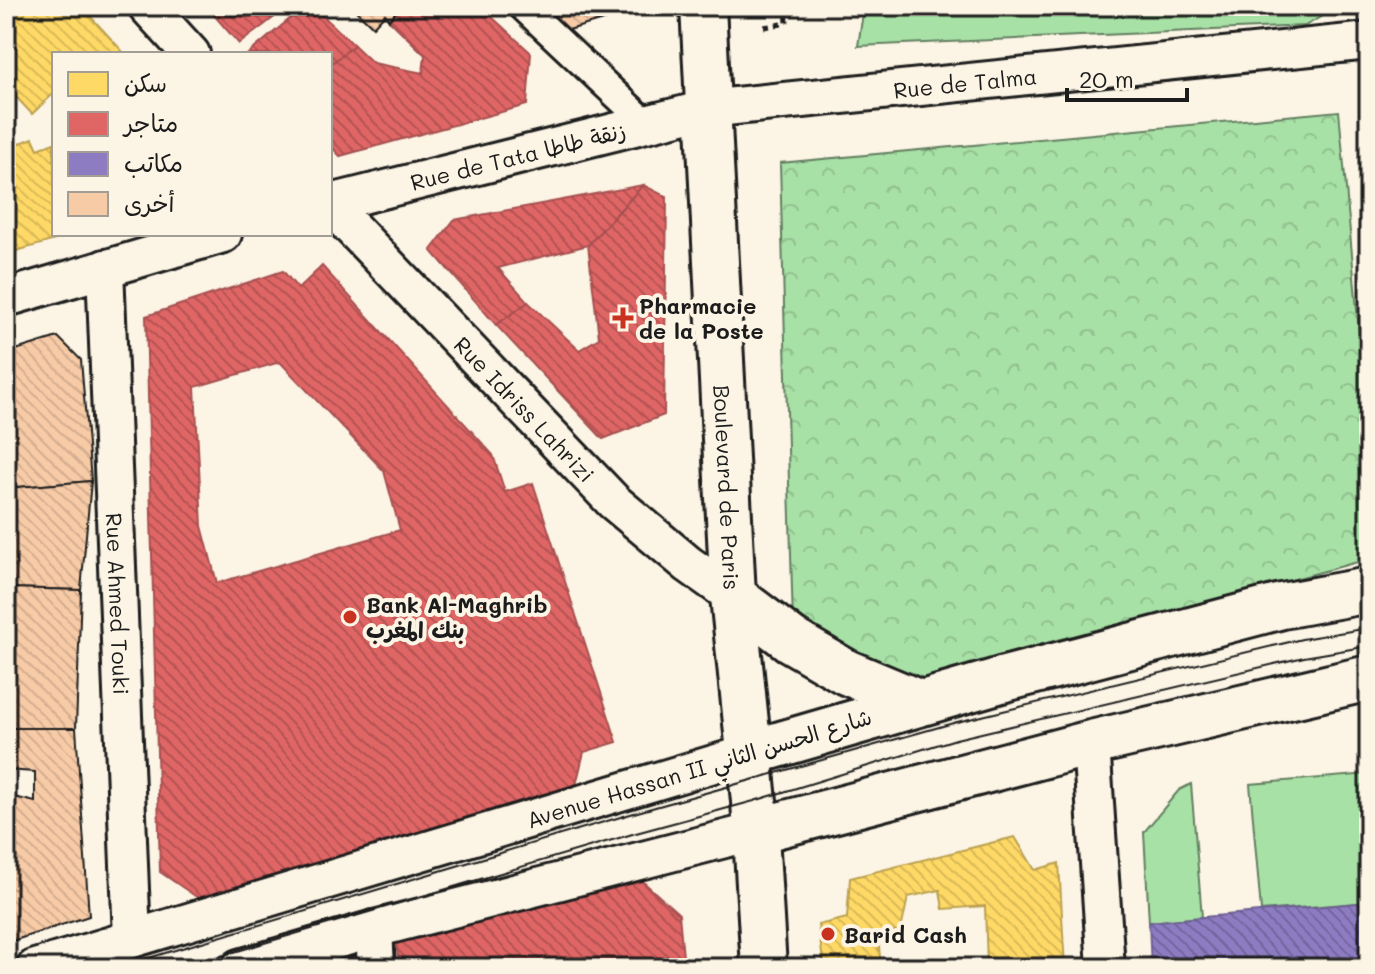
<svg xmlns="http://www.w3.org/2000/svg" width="1375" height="974" font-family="Mali,'Playpen Sans Arabic',sans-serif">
<defs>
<pattern id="forest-crowns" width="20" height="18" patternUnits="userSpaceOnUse" patternTransform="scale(2)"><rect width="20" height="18" fill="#a8e1a6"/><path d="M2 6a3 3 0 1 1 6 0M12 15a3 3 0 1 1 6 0" fill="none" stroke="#90c08e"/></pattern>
<pattern id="homes-back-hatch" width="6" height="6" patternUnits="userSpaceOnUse" patternTransform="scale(2)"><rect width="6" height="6" fill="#ffd966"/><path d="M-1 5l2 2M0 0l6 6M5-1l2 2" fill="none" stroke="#daba58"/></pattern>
<pattern id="shops-back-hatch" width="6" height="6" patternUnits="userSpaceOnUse" patternTransform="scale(2)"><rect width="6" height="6" fill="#e06666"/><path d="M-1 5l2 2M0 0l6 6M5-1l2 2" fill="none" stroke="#b55353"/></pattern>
<pattern id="offices-back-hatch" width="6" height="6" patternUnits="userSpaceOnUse" patternTransform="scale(2)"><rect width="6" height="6" fill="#8e7cc3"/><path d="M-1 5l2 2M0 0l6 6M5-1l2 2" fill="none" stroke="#73659e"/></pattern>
<pattern id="building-back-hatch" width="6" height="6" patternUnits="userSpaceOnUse" patternTransform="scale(2)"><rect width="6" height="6" fill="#f8cba7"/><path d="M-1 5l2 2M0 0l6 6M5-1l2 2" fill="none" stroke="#d4ae8f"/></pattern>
</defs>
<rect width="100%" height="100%" fill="#fcf5e5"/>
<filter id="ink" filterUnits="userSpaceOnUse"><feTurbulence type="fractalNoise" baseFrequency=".0125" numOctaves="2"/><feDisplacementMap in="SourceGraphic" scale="16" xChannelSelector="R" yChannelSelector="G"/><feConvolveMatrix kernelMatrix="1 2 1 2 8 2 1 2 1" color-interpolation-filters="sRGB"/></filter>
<g filter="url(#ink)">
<polygon fill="url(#forest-crowns)" stroke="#627e61" stroke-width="2" points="1339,111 1369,442 1369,559 910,682 793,625 780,163"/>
<g fill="#a8e1a6" stroke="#627e61" stroke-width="2">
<polygon points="864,6 1339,6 1305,26 858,46"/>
<polygon points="1369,774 1369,902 1261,911 1250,784"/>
<polygon points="1191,784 1202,917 1149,922 1144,832 1179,790"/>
</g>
<g fill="url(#homes-back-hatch)" stroke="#bba050" stroke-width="2">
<polygon points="6,6 81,6 125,54 54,54 54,96 53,94 32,114 6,86"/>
<polygon points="33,138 38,149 54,143 54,234 76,234 6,254 6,156 15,145"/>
<polygon points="1015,837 1035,870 1059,863 1065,968 987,968 985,906 943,909 940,890 908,897 901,930 878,936 881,968 824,968 818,925 847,918 850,878"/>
</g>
<g fill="url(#shops-back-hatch)" stroke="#a55050" stroke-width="2" fill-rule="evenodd">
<polygon points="206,6 289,6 239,44"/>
<polygon points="305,6 330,6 321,14 354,45 330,65 330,54 248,54"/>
<polygon points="401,6 480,6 531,53 527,105 340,156 330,145 330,65 354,45 373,63 423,73 425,55 389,20"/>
<polygon points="643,185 667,197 664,415 603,439 496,325 528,302 579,350 599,338 588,245"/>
<polygon points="643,185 588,245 498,268 528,302 496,325 431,250 454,220"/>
<path d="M 322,266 L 493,455 L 505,492 L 533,483 L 617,742 L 584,752 L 576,785 L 198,898 L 160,872 L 146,316 L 283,271 L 298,289 ZM 280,362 L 384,471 L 400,530 L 217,583 L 202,526 L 195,387 Z"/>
<polygon points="630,870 679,914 684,968 400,968 394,930"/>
<polygon points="364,954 365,968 313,968"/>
</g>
<polygon fill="url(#offices-back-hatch)" stroke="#6c5f91" stroke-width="2" points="1369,902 1369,968 1151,968 1149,922"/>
<g fill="url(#building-back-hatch)" stroke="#1c1c1c" stroke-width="2">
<polygon points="351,6 401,6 389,20 385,14 373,27"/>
<polygon points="540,6 627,6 627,13 565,31"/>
<polygon points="58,337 81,360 91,481 6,488 6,353"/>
<polygon points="91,481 81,590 6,588 6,488"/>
<polygon points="6,588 81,590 76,728 6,728"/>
<polygon points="6,728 76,728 89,916 6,943 6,795 35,802 35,772 6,770"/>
</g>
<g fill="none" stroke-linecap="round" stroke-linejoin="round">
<defs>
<polyline id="pedestrian" points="522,6 646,123"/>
<g id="minor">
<polyline points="147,6 191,54"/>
<path id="s1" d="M 330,203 L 706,109 L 1369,41"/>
<path id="s2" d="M 330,205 L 614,502 L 688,564 L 733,596"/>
<path id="s3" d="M 105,268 L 132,939"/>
<polyline points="6,298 223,234"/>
<polyline points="1091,743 1106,968"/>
<polyline points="374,929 376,968"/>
<polyline points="35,968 750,753"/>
<polyline points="240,968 374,929 756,831"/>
</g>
<g id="secondary">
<path id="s4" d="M 703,6 L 733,596 L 754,801 L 764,968"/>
<polyline points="733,596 791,640 846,672 920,703"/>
<polyline points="750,753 1001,680 1282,606 1369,590"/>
<polyline points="756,831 1091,743 1369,678"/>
</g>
</defs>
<use href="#pedestrian" stroke="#1c1c1c" stroke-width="32"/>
<use href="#minor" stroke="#1c1c1c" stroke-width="42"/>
<use href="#secondary" stroke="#1c1c1c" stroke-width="50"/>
<polyline stroke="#1c1c1c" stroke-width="5" stroke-dasharray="6 6" stroke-linecap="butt" points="764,27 787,23 786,6"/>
<use href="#pedestrian" stroke="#fcf5e5" stroke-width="26"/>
<use href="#minor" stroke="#fcf5e5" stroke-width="36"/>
<use href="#secondary" stroke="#fcf5e5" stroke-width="44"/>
<g stroke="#1c1c1c" stroke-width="2">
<polyline points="115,968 634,813 957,722 1302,639 1369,628"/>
<polyline points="180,968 636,833 754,801 956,739 1304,657 1369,646"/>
</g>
</g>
</g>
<g fill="#c8321e" stroke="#fcf5e5" stroke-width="3">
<path d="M619 306h8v8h8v8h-8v8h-8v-8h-8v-8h8z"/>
<circle cx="350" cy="617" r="8"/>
<circle cx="828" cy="934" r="8"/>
</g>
<g text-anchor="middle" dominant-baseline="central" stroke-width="8" stroke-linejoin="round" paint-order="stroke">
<g font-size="22" fill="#1c1c1c" stroke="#fcf5e5">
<text stroke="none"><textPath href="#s1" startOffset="648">Rue de Talma</textPath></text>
<text transform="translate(518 156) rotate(-14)">Rue de Tata زنقة طاطا</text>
<text stroke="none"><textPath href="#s2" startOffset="282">Rue Idriss Lahrizi</textPath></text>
<text stroke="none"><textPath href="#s4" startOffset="482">Boulevard de Paris</textPath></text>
<text stroke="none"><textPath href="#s3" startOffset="336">Rue Ahmed Touki</textPath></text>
<text transform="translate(699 768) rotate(-17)">Avenue Hassan II شارع الحسن الثاني</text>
</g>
<g font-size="22" font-weight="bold" fill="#1c1c1c" stroke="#fcf5e5" text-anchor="start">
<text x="639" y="305">Pharmacie<tspan x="639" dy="25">de la Poste</tspan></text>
<text x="366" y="604">Bank Al-Maghrib<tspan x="366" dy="25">بنك المغرب</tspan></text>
<text x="844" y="934">Barid Cash</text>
</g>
</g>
<rect width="1375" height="974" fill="none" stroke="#fcf5e5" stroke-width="32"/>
<rect x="16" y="16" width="1343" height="942" fill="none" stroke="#1c1c1c" stroke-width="3" filter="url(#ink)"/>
<rect x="52" y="52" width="280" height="184" fill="#fcf5e5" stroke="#a29e95" stroke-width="2"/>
<rect x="68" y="72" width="40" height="24" fill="#ffd966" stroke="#a29e95" stroke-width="2"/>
<text x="124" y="92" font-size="24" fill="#1c1c1c">سكن</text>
<rect x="68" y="112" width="40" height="24" fill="#e06666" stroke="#a29e95" stroke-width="2"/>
<text x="124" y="132" font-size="24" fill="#1c1c1c">متاجر</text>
<rect x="68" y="152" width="40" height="24" fill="#8e7cc3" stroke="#a29e95" stroke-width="2"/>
<text x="124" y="172" font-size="24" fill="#1c1c1c">مكاتب</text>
<rect x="68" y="192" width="40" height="24" fill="#f8cba7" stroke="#a29e95" stroke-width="2"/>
<text x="124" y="212" font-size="24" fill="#1c1c1c">أخرى</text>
<path d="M1067 88v12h120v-12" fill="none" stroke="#1c1c1c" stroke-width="4"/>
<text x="1079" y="88" font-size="24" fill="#1c1c1c" stroke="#fcf5e5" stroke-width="6" paint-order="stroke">20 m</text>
</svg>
